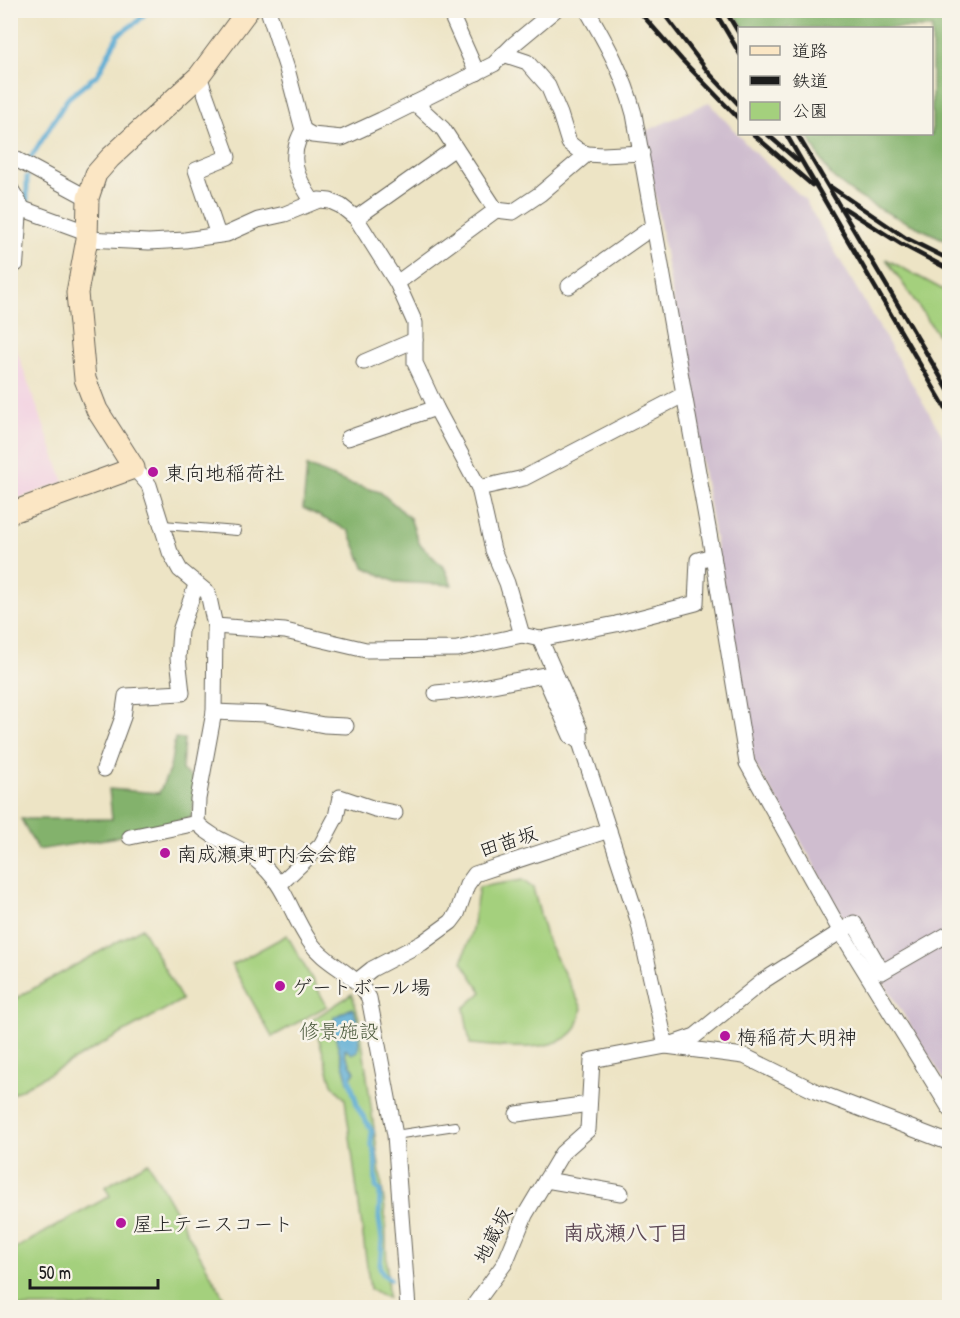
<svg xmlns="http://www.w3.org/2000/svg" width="960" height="1318" font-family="'Patrick Hand','Klee One',sans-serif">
<rect width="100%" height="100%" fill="#f7f3e8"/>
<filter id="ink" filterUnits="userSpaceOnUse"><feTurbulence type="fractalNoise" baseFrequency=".0167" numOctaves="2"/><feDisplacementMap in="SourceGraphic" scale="12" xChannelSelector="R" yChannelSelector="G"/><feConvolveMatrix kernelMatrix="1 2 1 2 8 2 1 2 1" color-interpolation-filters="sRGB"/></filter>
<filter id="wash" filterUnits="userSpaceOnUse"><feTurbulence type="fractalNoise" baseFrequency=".008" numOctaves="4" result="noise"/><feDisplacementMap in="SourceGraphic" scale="24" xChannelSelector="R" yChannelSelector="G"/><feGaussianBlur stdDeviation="1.35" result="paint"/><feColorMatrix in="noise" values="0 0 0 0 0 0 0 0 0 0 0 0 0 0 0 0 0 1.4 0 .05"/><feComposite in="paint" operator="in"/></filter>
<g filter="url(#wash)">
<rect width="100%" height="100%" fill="#ede4c5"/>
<polygon fill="#f2cfe1" points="11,335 64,482 11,501 10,501"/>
<polygon fill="#cfbdcf" points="709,102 749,147 805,200 949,447 949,1088 846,922 784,811 754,763 644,132"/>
<g fill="#a4d07d" stroke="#60764c" stroke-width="1.5">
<polygon points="886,259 949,293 949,351"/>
<path d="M 522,880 L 533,888 L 547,940 L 582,1008 C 580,1015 579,1026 574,1031 C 554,1054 498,1047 470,1044 L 464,1008 L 482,992 L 462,962 L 472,929 L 479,887 Z"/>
<polygon points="142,928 182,1000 11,1095 11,1001"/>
<polygon points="287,935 327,1006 272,1037 232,965"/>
<polygon points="352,994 359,1018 385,1209 388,1298 370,1289 345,1099 332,1084 313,1019"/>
<polygon points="148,1162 229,1307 11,1307 11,1251 110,1196 105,1187"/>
</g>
<g fill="#83b26c" stroke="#506744" stroke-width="1.5">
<path d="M 733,11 L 949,11 L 949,242 C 911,223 865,207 833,177 C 822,166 815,147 807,134 L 932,134 L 932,28 L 744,28 Z"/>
<polygon points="307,466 348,483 380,492 410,518 419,543 445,569 452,585 395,582 364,567 349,531 303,508"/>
<polygon points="175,738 184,739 182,770 196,781 192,817 112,838 38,850 21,819 112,819 109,789 159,793 170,768"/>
</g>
<path fill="#58aad3" stroke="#3a6378" stroke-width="1.5" d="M 352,1008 C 359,1020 360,1037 358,1051 L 352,1054 L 345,1049 L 345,1054 L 355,1072 L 351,1078 L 352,1084 L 348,1082 L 334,1032 L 334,1017 Z"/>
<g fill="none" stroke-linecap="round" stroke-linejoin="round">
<g stroke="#58aad3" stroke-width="5">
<polyline points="30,159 68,98 98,74 118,35 138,21 147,11"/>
<polyline points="27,177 27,201"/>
<polyline points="349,1077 358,1108 372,1131 371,1144 375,1153 376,1187 380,1191 379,1219 382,1239 380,1267 383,1274 390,1279"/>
</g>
</g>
</g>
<g filter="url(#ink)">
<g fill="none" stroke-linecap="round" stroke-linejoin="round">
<defs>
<g id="lane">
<polyline points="10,272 19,266 23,209"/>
<polyline points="163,525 237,531"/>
<polyline points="395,1135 455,1126"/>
</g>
<g id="street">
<path d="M 268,10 L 287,69 L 303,130 C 287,158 296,177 313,202"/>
<polyline points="449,10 477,73"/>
<path d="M 587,10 C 608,46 623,73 634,114 L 713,556 L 747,763 L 841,932 L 950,1109"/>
<polyline points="503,54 527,62 548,86 560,114 569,143 578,150 587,154"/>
<polyline points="199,76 228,157 196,170 218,235"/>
<polyline points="415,103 443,129 496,210 513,212 540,194 587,154 603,155 642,153"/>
<polyline points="303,130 312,135 342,138 381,120 494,64 514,44 555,10"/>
<polyline points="10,156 88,198"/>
<polyline points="10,188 23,209 86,232"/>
<polyline points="356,218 455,148"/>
<polyline points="87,239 149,242 185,240 227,234 258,220 285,214 319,200 330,201 341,206 356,218 397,283 415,323 415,363 436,408 479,488 524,478 683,395"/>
<polyline points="397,283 496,210"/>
<polyline points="569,286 654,226"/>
<polyline points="364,362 415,340"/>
<polyline points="348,438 436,408"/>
<path d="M 134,468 L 149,485 L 170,552 L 180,570 L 208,593 L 215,626 L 214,712 L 198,799 L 197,823 C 216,842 236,844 255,859 C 287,884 289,912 310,942 C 326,965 356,973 369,998 L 395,1135 L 408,1308"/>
<polyline points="479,488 493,550 507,583 522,635"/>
<polyline points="215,626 285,631 366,650 457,649 522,635 540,639 616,624 696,603 698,560 713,556"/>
<polyline points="540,639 580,730 580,742 638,920 666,1046 744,1056 815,1091 950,1143"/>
<polyline points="436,693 467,690 544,675 571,736 580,742"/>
<polyline points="214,712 265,714 324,725 346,726"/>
<polyline points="104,769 123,717 126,696 182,693 178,658 180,631 196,585"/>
<polyline points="130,837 197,823"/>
<polyline points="280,884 321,845 336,817 340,797 375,809 395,813"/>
<polyline points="357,981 372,969 422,943 451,922 457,914 467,885 475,874 609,830"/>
<polyline points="517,1114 589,1104"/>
<polyline points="546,1180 621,1193"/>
<polyline points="472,1308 505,1263 525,1215 562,1153 588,1130 592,1060 666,1046 695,1036 763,981 854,923 882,972 950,933"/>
</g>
<polyline id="secondary" points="10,513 134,468 97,410 85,379 77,293 87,239 88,198 96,174 110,158 199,76 248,10"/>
</defs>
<use href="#lane" stroke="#656257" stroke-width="10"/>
<use href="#street" stroke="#656257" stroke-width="17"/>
<use href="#secondary" stroke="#656257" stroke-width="23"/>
<use href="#lane" stroke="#fff" stroke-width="8"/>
<use href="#street" stroke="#fff" stroke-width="15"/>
<use href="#secondary" stroke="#fbe6c4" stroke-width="21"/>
<g stroke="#1c1c1c" stroke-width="4.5">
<polyline points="638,10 682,60 740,120"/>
<polyline points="661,10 709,73 740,106"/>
<polyline points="714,10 740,54"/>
<polyline points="725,10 740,35"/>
<polyline points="753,134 812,185"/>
<polyline points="767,134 798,161"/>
<polyline points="786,134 950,416"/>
<polyline points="797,134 950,393"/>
<polyline points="831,187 906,238 950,260"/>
<polyline points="844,208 901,244 950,270"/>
</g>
</g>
</g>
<g fill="#b5179e" stroke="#f7f3e8" stroke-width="2">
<circle cx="153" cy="472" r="6"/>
<circle cx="165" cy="853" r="6"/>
<circle cx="280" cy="986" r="6"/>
<circle cx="725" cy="1036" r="6"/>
<circle cx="121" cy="1223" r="6"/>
</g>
<g text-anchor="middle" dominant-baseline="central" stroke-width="5" stroke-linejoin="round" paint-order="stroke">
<g font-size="20" fill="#1c1c1c" stroke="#f7f3e8" text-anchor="start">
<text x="165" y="472">東向地稲荷社</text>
<text x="177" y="853">南成瀬東町内会会館</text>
<text x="292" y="986">ゲートボール場</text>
<text x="737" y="1036">梅稲荷大明神</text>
<text x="133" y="1223">屋上テニスコート</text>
</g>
<g font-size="20" fill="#1c1c1c" stroke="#f7f3e8">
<text transform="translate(508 841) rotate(-18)">田苗坂</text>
<text transform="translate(492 1235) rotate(-63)">地蔵坂</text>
</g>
<g font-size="20" fill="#4c5b3e" stroke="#f7f3e8">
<text x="339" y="1030">修景施設</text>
</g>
<g font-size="21" font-weight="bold" fill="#5c4754" stroke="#f7f3e8">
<text x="626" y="1232">南成瀬八丁目</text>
</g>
</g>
<rect width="960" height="1318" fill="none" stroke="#f7f3e8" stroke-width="36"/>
<rect x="738" y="27" width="195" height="108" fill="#f7f3e8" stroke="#9f9d96" stroke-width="1.5"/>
<rect x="750" y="46" width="30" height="9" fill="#fbe6c4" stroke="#9f9d96" stroke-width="1.5"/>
<text x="792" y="57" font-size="18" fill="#1c1c1c">道路</text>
<rect x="750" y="76" width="30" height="9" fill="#1c1c1c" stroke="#9f9d96" stroke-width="1.5"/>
<text x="792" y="87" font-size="18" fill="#1c1c1c">鉄道</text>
<rect x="750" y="102" width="30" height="18" fill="#a4d07d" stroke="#9f9d96" stroke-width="1.5"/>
<text x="792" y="117" font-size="18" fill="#1c1c1c">公園</text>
<path d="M30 1279v9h128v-9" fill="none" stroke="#1c1c1c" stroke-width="3"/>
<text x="39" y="1279" font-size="18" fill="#1c1c1c" stroke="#f7f3e8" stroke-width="4.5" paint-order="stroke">50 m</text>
</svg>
